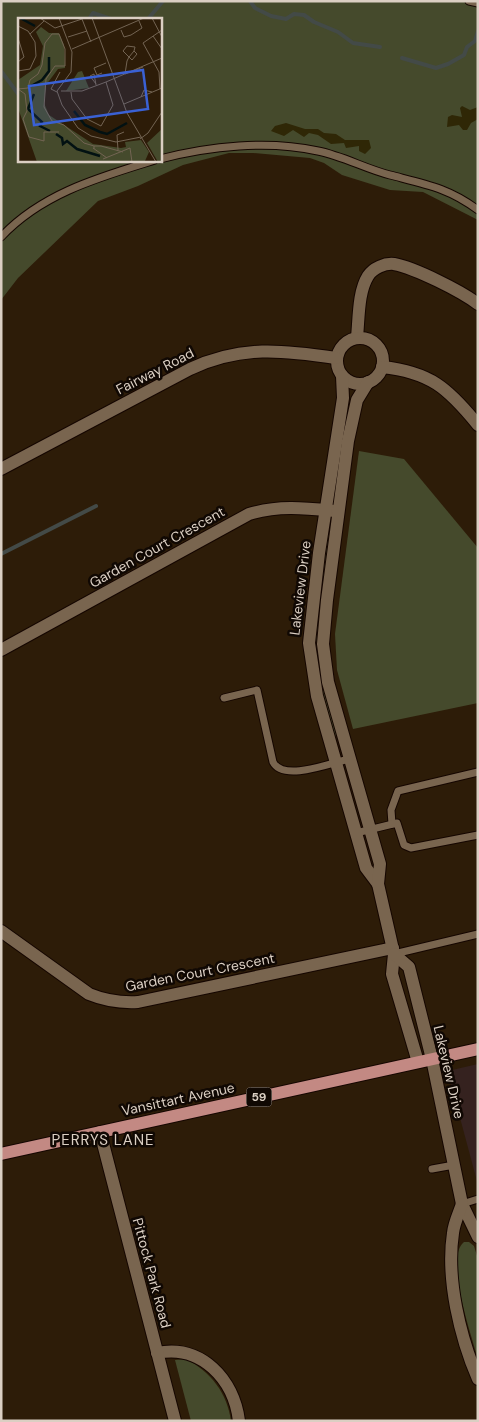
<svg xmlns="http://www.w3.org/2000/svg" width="479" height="1422" font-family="'DM Sans',sans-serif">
<rect width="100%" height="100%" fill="#2d1c08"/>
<polygon fill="#35221f" points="478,1064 478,1185 448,1073 452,1070"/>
<g fill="#454a2c" fill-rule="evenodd">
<path d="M 1,1 L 478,1 L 478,220 L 423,192 L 390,190 L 342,175 L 324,163 L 310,158 L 253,153 L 229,153 L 183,165 L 138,186 L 98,201 L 18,278 L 1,300 ZM 19,19 L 160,19 L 160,160 L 19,160 Z"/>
<polygon points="359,451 404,459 478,548 478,703 353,729 337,670 335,634"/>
<polygon points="328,534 330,535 320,622 336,733 335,739 320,691 314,632"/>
<path d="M 464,1242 L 469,1242 L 474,1246 L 478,1259 L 478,1359 C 472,1337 444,1257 464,1242 Z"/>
<path d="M 186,1359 C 211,1372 227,1393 231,1421 L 191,1421 L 175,1360 Z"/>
</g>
<g fill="#2f2706">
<polygon points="462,106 470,110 478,107 478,119 471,123 467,130 463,130 459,125 447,127 448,117 452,115 462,117 460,108"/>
<polygon points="286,123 305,129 318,129 324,133 336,134 345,140 369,140 371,148 365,154 359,151 359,146 346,148 344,143 331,144 318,135 309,133 304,137 293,130 284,136 271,131 275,126"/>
</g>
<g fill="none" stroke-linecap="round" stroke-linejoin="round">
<g stroke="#434a47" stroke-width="4">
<polyline points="250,1 255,8 271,16 286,19 294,14 304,15 314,22 338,32 353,43 380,47"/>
<polyline points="89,19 93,13 111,19"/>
<polyline points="148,19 163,1"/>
<polyline points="402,58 436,68 448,64 464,55 467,47 475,41 478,31"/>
<polyline points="1,71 19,95"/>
<polyline points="1,554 96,506"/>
</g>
<defs>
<g id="service">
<polyline points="469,1 478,3"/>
<path d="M 160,159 C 210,146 268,140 318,151 C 343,156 366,169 390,175 C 425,184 449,188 478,210"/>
<path d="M 1,237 C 42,193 100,177 155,160"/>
<path d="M 224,698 L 257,690 L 273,762 C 283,782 331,763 349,759"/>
<polyline points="392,824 391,810 398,791 478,772"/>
<polyline points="356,833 397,823 404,845 411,848 478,835"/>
<polyline points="394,954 478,934"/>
<polyline points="432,1169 454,1165"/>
<polyline points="462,1204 478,1199"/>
</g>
<g id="minor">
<path d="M 357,337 C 359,318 358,292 368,276 C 373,268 385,263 394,264 C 415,268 461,291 478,304"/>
<circle cx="360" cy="361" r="23"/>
<path d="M 382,367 C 430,372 448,388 478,425"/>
<path d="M 1,469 L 190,369 C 241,345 283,350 336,358"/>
<path d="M 1,650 L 249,514 C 279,505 305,508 336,511"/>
<path d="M 1,931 L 89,994 C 106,1001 120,1003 138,1002 L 393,948"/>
<path d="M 157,1353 C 201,1344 234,1379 239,1421"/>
</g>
<g id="tertiary">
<polyline points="342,376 343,398 319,553 309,643 317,696 366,868 378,884"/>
<polyline points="368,382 357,400 348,441 327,600 323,644 328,682 380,864 378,884 394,954 392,974 418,1062"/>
<polyline points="394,954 409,967 432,1059 462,1204 478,1237"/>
<path d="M 462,1204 C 459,1213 454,1223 453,1233 C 446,1279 460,1337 478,1379"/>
</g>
<polyline id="secondary" points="100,1132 175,1421"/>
<polyline id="primary" points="1,1154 478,1049"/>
</defs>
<use href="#service" stroke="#150600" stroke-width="9"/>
<use href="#minor" stroke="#150600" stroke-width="14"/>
<use href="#tertiary" stroke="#150600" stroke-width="14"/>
<use href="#secondary" stroke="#150600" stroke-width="14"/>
<use href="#primary" stroke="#150600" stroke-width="14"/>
<use href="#service" stroke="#79654f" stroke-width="7"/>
<use href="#minor" stroke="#79654f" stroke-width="12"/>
<use href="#tertiary" stroke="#79654f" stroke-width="12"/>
<use href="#secondary" stroke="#79654f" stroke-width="12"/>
<use href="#primary" stroke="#c38983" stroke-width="12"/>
</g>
<g text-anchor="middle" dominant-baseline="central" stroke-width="5" stroke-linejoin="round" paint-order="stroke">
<rect fill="#100803" stroke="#9e9389" stroke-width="1" x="246.5" y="1087.5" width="25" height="19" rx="4"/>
<g font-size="12" font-weight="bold" fill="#dbcfc3">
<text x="259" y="1097">59</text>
</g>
<g font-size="14" fill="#dbcfc3" stroke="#100803">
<text transform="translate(155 371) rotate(-27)">Fairway Road</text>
<text transform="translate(157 547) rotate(-29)">Garden Court Crescent</text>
<text transform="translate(300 588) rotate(-83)">Lakeview Drive</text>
<text transform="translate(200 972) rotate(-11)">Garden Court Crescent</text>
<text transform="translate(449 1072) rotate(77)">Lakeview Drive</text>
<text transform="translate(178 1099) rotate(-12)">Vansittart Avenue</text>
<text transform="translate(152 1273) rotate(75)">Pittock Park Road</text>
</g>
<g font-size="15" letter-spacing="1" fill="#dbcfc3" stroke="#100803">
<text x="103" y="1140">PERRYS LANE</text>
</g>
</g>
<g transform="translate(18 18)">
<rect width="144" height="144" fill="#2d1c08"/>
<path d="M 23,9 L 31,15 L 41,15 L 46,27 L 47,50 L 40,51 L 28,67 L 26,85 L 31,97 L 75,126 L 103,130 L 108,129 L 107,124 L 123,122 L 131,134 L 127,143 L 19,144 L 0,90 L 0,62 L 22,47 L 25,28 L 18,14 ZM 64,53 L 71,70 L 48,73 L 60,54 ZM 144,111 L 144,144 L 140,144 L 129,125 Z" fill="#454a2c"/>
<path fill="none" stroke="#021112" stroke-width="2.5" d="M 2,0 L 17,8M 13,68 L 24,62 L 31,53 L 31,39M 16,76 L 10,91 L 24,104 L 22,108 L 32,113M 56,93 L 67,107 L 82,114 L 89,116 L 109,105M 38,116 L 44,120 L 45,126 L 49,123 L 59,131 L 82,138"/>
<path fill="none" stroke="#736453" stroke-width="1" d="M 22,0 L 37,10 L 64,1 L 73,24M 41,0 L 54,34 L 53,54 L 39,73 L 44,87 L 60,110 L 73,118 L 98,124 L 123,119M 74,0 L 109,95 L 138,144M 134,0 L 144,19M 0,8 L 10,13 L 17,24 L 18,38 L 12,51 L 0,53M 103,12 L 106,19 L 113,17 L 124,10 L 121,3M 12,16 L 26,3M 135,18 L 144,31M 50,19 L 69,13M 0,20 L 6,39 L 0,44M 54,31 L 126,0M 84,55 L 79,57 L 76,50 L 88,45M 107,56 L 109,43 L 111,39 L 116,33 L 117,29 L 109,28 L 105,33 L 114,42 L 119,36 L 116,33M 107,56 L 125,49M 88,64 L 144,40M 78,66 L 72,58 L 76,56 L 78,67M 0,71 L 10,70 L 12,62 L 20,56 L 24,47 L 27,25 L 34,16 L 41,16 L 47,31 L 47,48 L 37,48 L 28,61 L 26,89 L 34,103 L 46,107 L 66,125 L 76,128M 0,71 L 7,76 L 9,93 L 5,101 L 11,119 L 26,123 L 26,114 L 41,114M 142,71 L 141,54 L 125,25 L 144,12M 43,73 L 64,73 L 88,64M 39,74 L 33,71 L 42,54M 53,74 L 54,81 L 69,101 L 83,108 L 95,87 L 88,64M 123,79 L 126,72 L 134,74M 106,86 L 144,70M 122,121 L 130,115 L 144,94M 75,130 L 89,140M 76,131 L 76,128 L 83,128 L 105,134M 100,132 L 99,117 L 106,114M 85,141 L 112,130 L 114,144"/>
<path fill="#3a61d5" fill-opacity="0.15" stroke="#3a61d5" stroke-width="2.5" d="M 125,52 L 130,91 L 16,107 L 11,68 Z"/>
<rect width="144" height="144" fill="none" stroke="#dbcfc3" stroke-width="2.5"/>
</g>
<rect width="479" height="1422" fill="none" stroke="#dbcfc3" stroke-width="5"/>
</svg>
